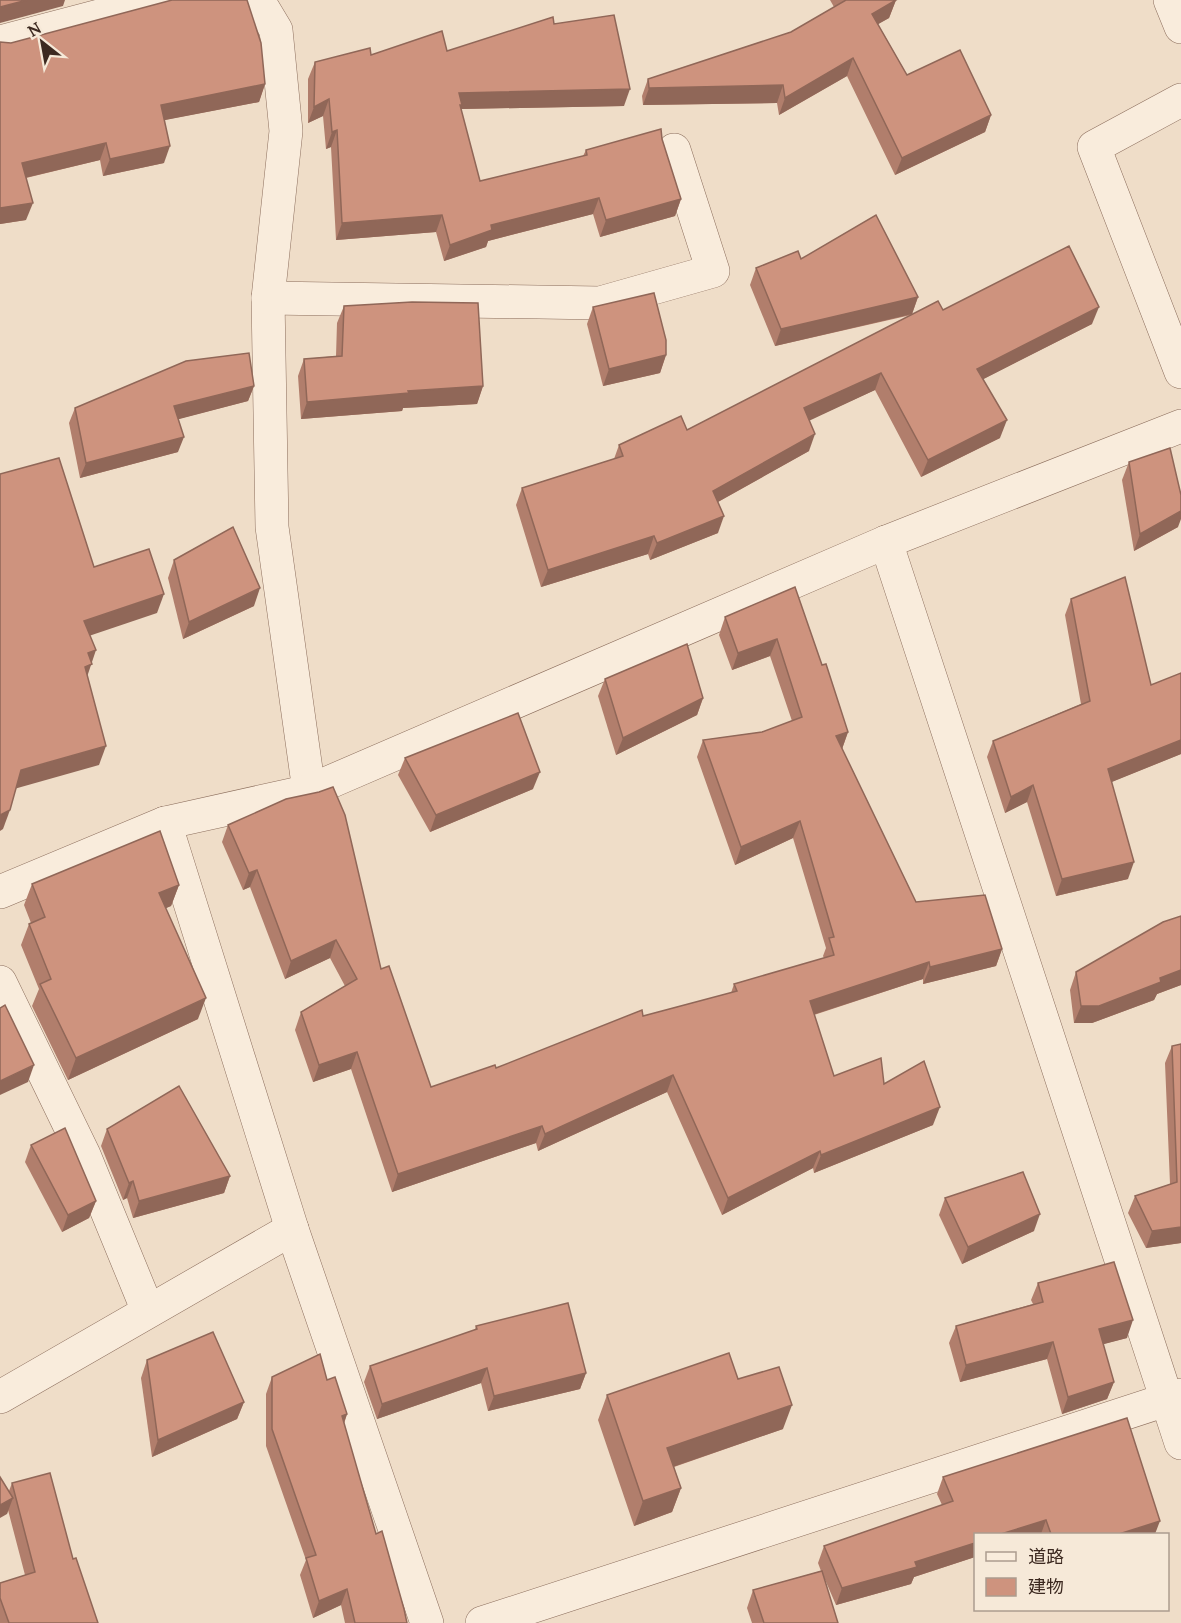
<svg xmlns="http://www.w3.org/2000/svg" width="1181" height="1623" font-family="Lora,'Noto Sans JP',serif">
<rect width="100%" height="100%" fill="#efddc8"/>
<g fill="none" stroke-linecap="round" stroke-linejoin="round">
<defs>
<g id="minor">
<polyline points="258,0 276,30 286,131 268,298 272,527 309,791"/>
<polyline points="1170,0 1181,27"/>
<polyline points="0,42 160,0"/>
<polyline points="1181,100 1094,147 1181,372"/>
<polyline points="268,298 600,303 713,271 674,150"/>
<polyline points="886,542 1181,1443"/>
<polyline points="165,823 292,1229 427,1623"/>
<polyline points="0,892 165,823 309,791 886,542 1181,426"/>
<polyline points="0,982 84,1155 148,1311"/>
<polyline points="0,1397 292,1229"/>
<polyline points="482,1623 1181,1395"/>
</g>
</defs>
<use href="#minor" stroke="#8c6e5d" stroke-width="34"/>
<use href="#minor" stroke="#f9ecdc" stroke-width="33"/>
</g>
<g fill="#b17e6c">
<polygon points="830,0 896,0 889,18 878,24 907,75 991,115 985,132 895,175 847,76 779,115 777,103 643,105 642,96 648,79 791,32 834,7"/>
<polygon points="554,24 624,106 461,109 480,181 583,156 586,150 662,139 681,199 675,216 600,237 593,214 488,241 486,247 444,261 436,232 336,240 331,147 326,149 323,116 308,123 308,79 315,62 371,55 447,51"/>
<polygon points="0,42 265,84 259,102 164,120 164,163 103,176 100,160 26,178 26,220 0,224"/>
<polygon points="801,259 918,297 912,314 943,310 1092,324 983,379 1000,438 921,477 875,390 809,420 809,451 718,502 718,533 650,560 648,554 541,587 516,505 522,488 614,459 619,445 687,430 911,315 775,346 750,285 756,268"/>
<polygon points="344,306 483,386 477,404 403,408 402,411 301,419 298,376 304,359 336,356 337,323"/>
<polygon points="593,307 666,355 660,373 603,386 587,324"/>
<polygon points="254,386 248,401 178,419 178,452 80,478 69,423 75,408"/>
<polygon points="1129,462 1178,527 1134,551 1122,480"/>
<polygon points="174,560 254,606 183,639 168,578"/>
<polygon points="795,587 822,665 848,732 842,749 916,902 1002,949 996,966 923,984 923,979 814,1015 834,1076 884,1084 933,1125 814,1173 813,1168 722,1215 667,1092 538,1151 536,1143 392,1192 351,1069 313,1082 295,1030 301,1012 345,986 330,958 285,979 250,887 243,890 222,842 228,825 381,969 431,1087 496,1068 643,1016 731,993 734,984 824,958 823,956 826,948 793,838 735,865 697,757 703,740 762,732 792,721 770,656 732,670 719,635 725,617"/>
<polygon points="1071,599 1151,685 1181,754 1111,782 1128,879 1056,896 1027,802 1005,813 987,757 993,741 1081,704 1065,615"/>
<polygon points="605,679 703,698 697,715 616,755 598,696"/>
<polygon points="405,758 533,789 430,832 398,775"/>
<polygon points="32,884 179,885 171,906 165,908 198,1019 68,1080 32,1006 39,989 21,945 29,924 31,923 24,905"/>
<polygon points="1181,916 1181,985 1157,994 1154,1000 1092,1023 1074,1023 1070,990 1076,972"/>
<polygon points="1172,1046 1181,1243 1146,1248 1128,1213 1135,1196 1170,1184 1165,1063"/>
<polygon points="107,1129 230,1176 224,1193 133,1218 127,1198 123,1200 101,1146"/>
<polygon points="31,1145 96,1201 89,1218 62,1232 25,1162"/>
<polygon points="945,1198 1034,1231 962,1264 939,1215"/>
<polygon points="1038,1283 1127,1338 1103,1344 1114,1382 1107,1399 1062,1414 1047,1359 960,1382 949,1343 956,1326 1033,1304 1031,1300"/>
<polygon points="476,1326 586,1373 580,1389 488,1411 481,1383 377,1419 364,1382 370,1366 475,1330"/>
<polygon points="147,1360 244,1402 237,1419 152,1457 141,1378"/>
<polygon points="272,1377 327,1380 347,1414 344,1424 376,1534 407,1623 345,1623 341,1605 313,1618 300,1575 306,1560 266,1446 266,1394"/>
<polygon points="738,1379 783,1429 674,1467 681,1488 672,1512 634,1526 598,1420 607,1395"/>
<polygon points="943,1477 1155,1534 975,1534 975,1557 914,1577 911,1584 836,1605 823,1575 838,1623 752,1623 747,1608 753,1590 821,1571 818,1563 824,1546 942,1505 937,1494"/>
<polygon points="12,1483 73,1559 98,1623 0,1623 0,1583 25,1575 8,1510 7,1514 9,1491"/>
</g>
<g fill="#906758">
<polygon points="27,0 65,0 63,6 0,23 0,7"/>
<polygon points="896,0 889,18 866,31 872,14"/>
<polygon points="853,58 847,76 779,115 785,98"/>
<polygon points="265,84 259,102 155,122 161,105"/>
<polygon points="783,85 777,103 643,105 649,88"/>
<polygon points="630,89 624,106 461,109 459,93"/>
<polygon points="329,99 323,116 308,123 314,107"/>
<polygon points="991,115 985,132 895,175 902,158"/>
<polygon points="337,130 331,147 326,149 332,132"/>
<polygon points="106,143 100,160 16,180 22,163"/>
<polygon points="170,146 164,163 103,176 110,159"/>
<polygon points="599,198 593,214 488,241 486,247 444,261 450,245 491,225"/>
<polygon points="681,199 675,216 600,237 606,220"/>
<polygon points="33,203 26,220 0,224 0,208"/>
<polygon points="442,215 436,232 336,240 342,223"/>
<polygon points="918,297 912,314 775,346 781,329"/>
<polygon points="1099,307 1092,324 970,386 977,369"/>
<polygon points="666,355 660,373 603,386 609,369"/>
<polygon points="881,373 875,390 798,426 804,408"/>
<polygon points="254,386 248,401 168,422 174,406"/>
<polygon points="483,386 477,404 403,408 402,411 301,419 307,402 408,391"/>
<polygon points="1007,420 1000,438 921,477 928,460"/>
<polygon points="815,434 809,451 707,508 713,491"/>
<polygon points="184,437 178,452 80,478 86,463"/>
<polygon points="1181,511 1181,519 1178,527 1134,551 1140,534"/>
<polygon points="724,516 718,533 650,560 657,543"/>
<polygon points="654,536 648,554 541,587 548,570"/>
<polygon points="260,588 254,606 183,639 189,622"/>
<polygon points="164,594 157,613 77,640 84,621"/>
<polygon points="777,639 770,656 732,670 738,653"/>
<polygon points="96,650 85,683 78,686 88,653"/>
<polygon points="703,698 697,715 616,755 623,738"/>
<polygon points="848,732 842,749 836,736"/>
<polygon points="1181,740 1181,754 1102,786 1108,769"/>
<polygon points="106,746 99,765 14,789 21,770"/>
<polygon points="540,772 533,789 430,832 436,815"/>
<polygon points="1033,785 1027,802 1005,813 1011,797"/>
<polygon points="10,810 3,829 0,831 0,815"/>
<polygon points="800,821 793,838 735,865 741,847"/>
<polygon points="1134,862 1128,879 1056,896 1062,879"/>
<polygon points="257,870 250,887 243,890 249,873"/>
<polygon points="179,885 171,906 151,915 159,893"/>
<polygon points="336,940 330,958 285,979 291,961"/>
<polygon points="1002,949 996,966 923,984 930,967"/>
<polygon points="929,962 923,979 803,1018 810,1001"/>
<polygon points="1181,970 1181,985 1157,994 1154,1000 1092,1023 1074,1023 1081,1006"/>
<polygon points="206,998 198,1019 68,1080 76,1058"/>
<polygon points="357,1052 351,1069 313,1082 319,1065"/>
<polygon points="34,1065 28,1082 0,1095 0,1081"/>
<polygon points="673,1075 667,1092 538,1151 545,1134"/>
<polygon points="940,1107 933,1125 814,1173 821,1155"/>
<polygon points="542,1126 536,1143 392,1192 398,1174"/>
<polygon points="820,1151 813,1168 722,1215 728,1198"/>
<polygon points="230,1176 224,1193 133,1218 139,1201"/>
<polygon points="133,1181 127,1198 123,1200 129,1183"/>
<polygon points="96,1201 89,1218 62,1232 68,1215"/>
<polygon points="1040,1214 1034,1231 962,1264 968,1247"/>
<polygon points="1181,1227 1181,1243 1146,1248 1152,1231"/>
<polygon points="1133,1320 1127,1338 1093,1347 1099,1329"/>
<polygon points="1053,1342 1047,1359 960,1382 966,1365"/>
<polygon points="487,1368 481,1383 377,1419 382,1404"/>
<polygon points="586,1373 580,1389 488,1411 494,1396"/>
<polygon points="1114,1382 1107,1399 1062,1414 1068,1397"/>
<polygon points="244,1402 237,1419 152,1457 158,1440"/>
<polygon points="792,1405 783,1429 658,1472 667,1448"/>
<polygon points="347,1414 341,1431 342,1416"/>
<polygon points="681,1488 672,1512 634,1526 643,1501"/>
<polygon points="13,1498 7,1514 0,1518 0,1505"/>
<polygon points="1046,1520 1041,1534 1001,1534"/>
<polygon points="1160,1521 1155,1534 1119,1534"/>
<polygon points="975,1543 975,1557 914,1577 911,1584 836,1605 842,1588 915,1562"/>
<polygon points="347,1589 341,1605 313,1618 319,1601"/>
</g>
<g fill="#ce937e" stroke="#906758" stroke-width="1.5">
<polygon points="0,0 27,0 0,7"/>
<polygon points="172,0 247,0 261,43 265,84 161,105 170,146 110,159 106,143 22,163 33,203 0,208 0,42 11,43"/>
<polygon points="846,0 896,0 872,14 907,75 960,50 991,115 902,158 853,58 785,98 783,85 649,88 648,79 791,32"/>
<polygon points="614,15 630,89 459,93 462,105 460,105 480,181 587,155 586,150 661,129 662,139 681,199 606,220 599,198 491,225 492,230 450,245 442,215 342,223 337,130 332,132 329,99 314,107 315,62 370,48 371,55 442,31 447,51 553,17 554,24"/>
<polygon points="876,215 918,297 781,329 756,268 798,251 801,259"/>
<polygon points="1069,246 1099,307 977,369 1007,420 928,460 881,373 804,408 815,434 713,491 724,516 657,543 654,536 548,570 522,488 623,456 619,445 681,416 687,430 938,301 943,310"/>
<polygon points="654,293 666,340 666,355 609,369 593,307"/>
<polygon points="412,302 478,303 483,386 408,391 409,393 307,402 304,359 342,356 344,306"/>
<polygon points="249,353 254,386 174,406 184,437 86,463 75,408 186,361"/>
<polygon points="1170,448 1181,495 1181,511 1140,534 1129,462"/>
<polygon points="59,458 94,567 149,549 164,594 84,621 96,650 88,653 92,664 85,667 106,746 21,770 10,810 0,815 0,474"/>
<polygon points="233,527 260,588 189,622 174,560"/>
<polygon points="1125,577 1151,685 1181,673 1181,740 1108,769 1134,862 1062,879 1033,785 1011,797 993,741 1090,701 1071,599"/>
<polygon points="795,587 822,665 826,664 848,732 836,736 916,902 985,895 1002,949 930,967 929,962 810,1001 834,1076 881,1058 884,1084 924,1061 940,1107 821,1155 820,1151 728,1198 673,1075 545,1134 542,1126 398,1174 357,1052 319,1065 301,1012 357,979 336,940 291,961 257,870 249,873 228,825 286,799 319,792 333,787 345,815 381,969 389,966 431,1087 495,1065 496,1068 642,1010 643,1016 737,991 734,984 834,955 829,938 834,937 800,821 741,847 703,740 762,732 802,717 777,639 738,653 725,617"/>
<polygon points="687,644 703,698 623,738 605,679"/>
<polygon points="518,713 540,772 436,815 405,758"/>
<polygon points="160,831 179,885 159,893 206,998 76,1058 40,984 51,979 29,924 45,917 32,884"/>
<polygon points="1181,916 1181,970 1160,978 1161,982 1099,1006 1081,1006 1076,972 1163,922"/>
<polygon points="5,1005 34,1065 0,1081 0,1008"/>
<polygon points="1181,1044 1181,1227 1152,1231 1135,1196 1177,1182 1172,1046"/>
<polygon points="179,1086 230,1176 139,1201 133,1181 129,1183 107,1129"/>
<polygon points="65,1128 96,1201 68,1215 31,1145"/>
<polygon points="1023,1172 1040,1214 968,1247 945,1198"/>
<polygon points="1114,1262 1133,1320 1099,1329 1114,1382 1068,1397 1053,1342 966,1365 956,1326 1043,1302 1038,1283"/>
<polygon points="568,1303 586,1373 494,1396 487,1368 382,1404 370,1366 477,1329 476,1326"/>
<polygon points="213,1332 244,1402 158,1440 147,1360"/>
<polygon points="729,1353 738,1379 779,1367 792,1405 667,1448 681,1488 643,1501 607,1395"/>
<polygon points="320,1354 327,1380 335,1377 347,1414 342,1416 376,1534 382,1531 404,1609 407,1623 355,1623 347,1589 319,1601 306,1558 316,1555 272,1429 272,1377"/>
<polygon points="1127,1418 1160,1521 1119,1534 1051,1534 1046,1520 1001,1534 975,1534 975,1543 915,1562 917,1567 842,1588 824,1546 953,1501 943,1477"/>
<polygon points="50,1473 73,1559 76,1558 98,1623 9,1623 0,1598 0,1583 35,1572 12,1483"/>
<polygon points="0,1477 13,1498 0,1505"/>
<polygon points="822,1571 838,1623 764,1623 753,1590"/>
</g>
<rect x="974" y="1533" width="195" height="78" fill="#f6e9d8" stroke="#ac9c8e" stroke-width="1.5"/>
<rect x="986" y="1552" width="30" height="9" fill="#f9ecdc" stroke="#ac9c8e" stroke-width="1.5"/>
<text x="1028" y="1563" font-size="18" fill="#3c2920">道路</text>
<rect x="986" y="1578" width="30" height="18" fill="#ce937e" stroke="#ac9c8e" stroke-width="1.5"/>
<text x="1028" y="1593" font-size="18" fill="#3c2920">建物</text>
<g transform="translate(42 42) rotate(329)" stroke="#f6e9d8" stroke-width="4.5" paint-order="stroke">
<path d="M0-4.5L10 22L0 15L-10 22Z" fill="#3c2920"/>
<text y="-9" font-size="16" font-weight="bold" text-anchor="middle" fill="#3c2920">N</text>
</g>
</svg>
